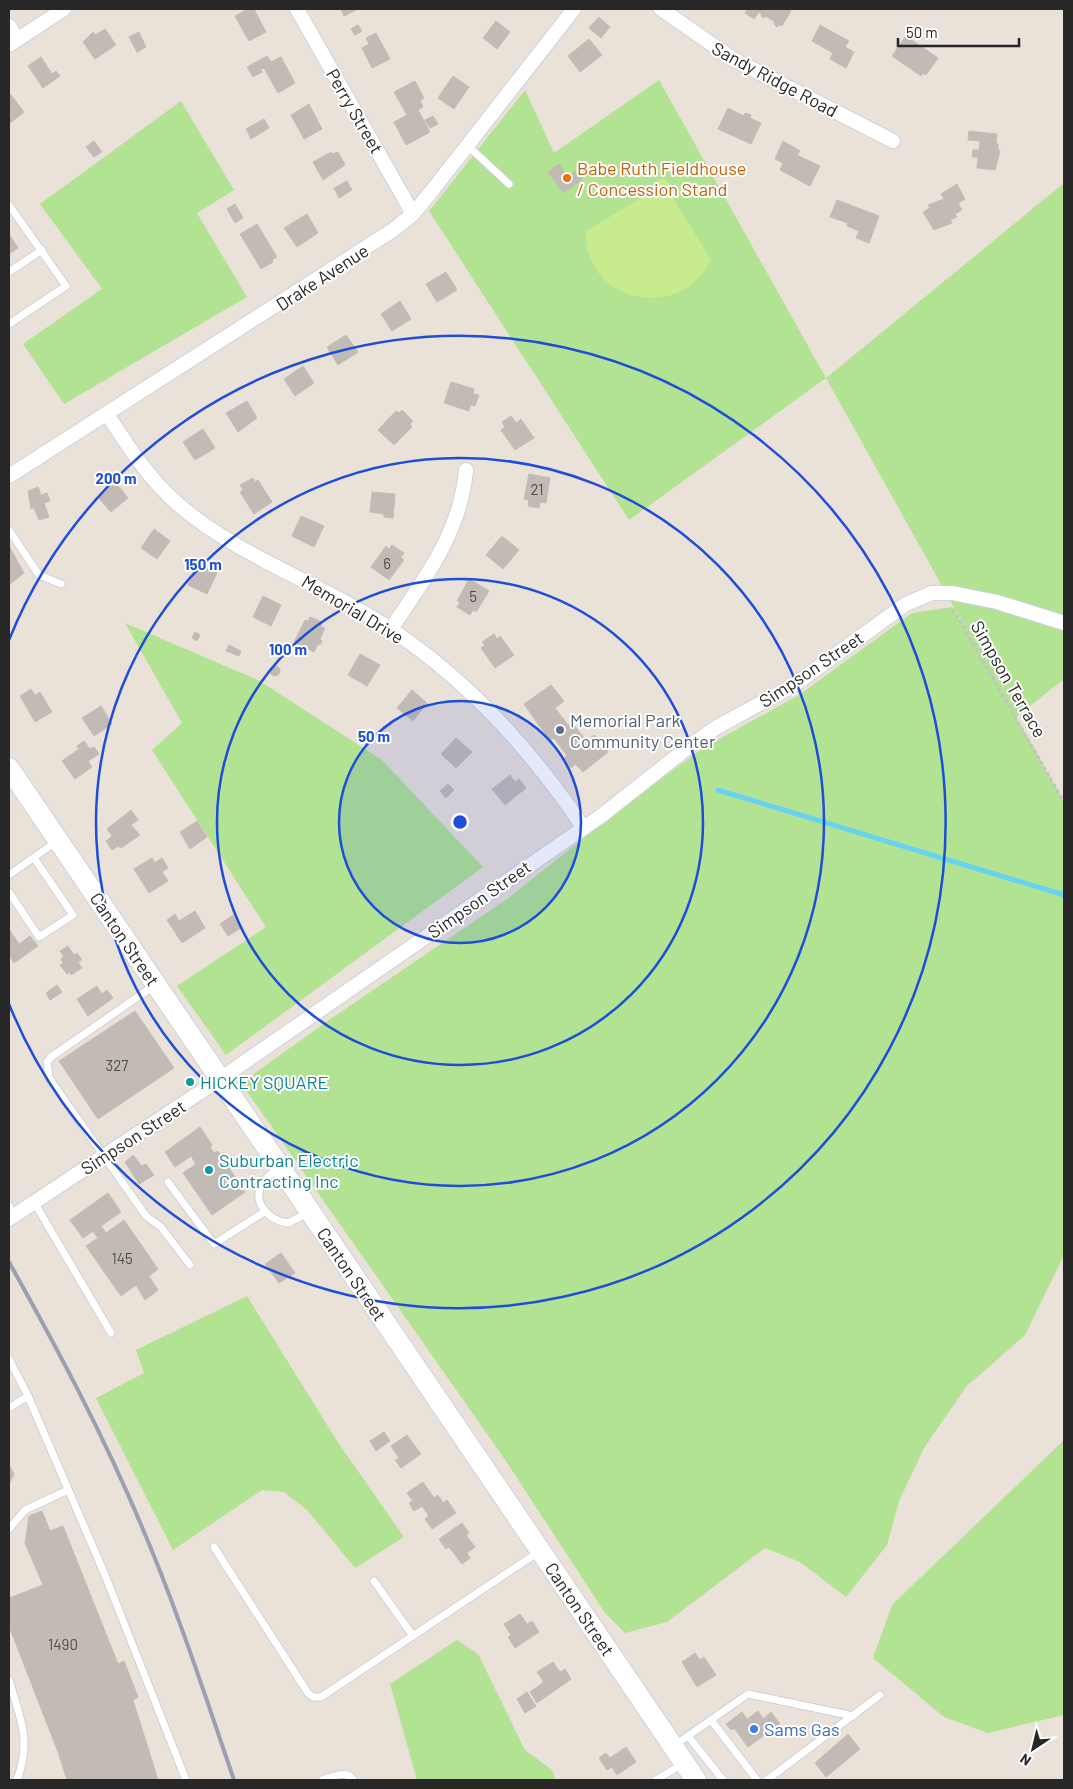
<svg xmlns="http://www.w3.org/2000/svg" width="1073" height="1789" font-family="Barlow,sans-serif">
<rect width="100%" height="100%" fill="#eae1d8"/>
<g fill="#b2e392">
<polygon points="659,80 826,378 1064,183 1064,679 1016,717 1064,802 1064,1255 1025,1335 966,1387 924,1448 899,1501 887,1545 846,1597 800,1562 765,1548 667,1622 625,1633 605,1613 506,1461 241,1083 329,1020 507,899 605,821 703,748 799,695 912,613 952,607 975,645 826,378 629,520 429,211 525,90 554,153"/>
<polygon points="181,101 234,190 197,213 247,297 64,404 23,344 102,289 40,204"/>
<polygon points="125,623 258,680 382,760 483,867 226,1055 177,986 266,927 152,750 182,723"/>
<polygon points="247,1296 339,1444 404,1537 355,1568 307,1510 284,1492 262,1490 173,1550 96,1398 144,1373 136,1350"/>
<polygon points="1064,1440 1064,1715 988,1733 944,1717 873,1658 892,1605"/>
<polygon points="457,1640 478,1654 525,1750 552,1770 556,1780 417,1780 390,1684"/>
</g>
<path fill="#c8eb8d" d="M 659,179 L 664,179 L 672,185 L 672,196 L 711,260 C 680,324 583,302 586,231 L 653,191 L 652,187 Z"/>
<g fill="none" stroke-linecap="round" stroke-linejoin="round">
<polyline stroke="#67d3f0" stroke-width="5" points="718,790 1064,895"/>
</g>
<g fill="#c2bbb5" stroke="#c5bdb2">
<polygon points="248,9 254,9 266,32 249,41 235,16"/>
<polygon points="341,9 358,9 344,16"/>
<polygon points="748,9 787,9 791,11 782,26 779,25 777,27 774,24 775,22 766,16 764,18 761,16 762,14 759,12 754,19 745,13"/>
<polygon points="599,17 610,27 601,38 589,28"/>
<polygon points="496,21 510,32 497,49 483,38"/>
<polygon points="358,25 362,31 355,35 351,29"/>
<polygon points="820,25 849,41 845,47 854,52 846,68 830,59 833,53 812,41"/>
<polygon points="105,29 116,45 95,59 83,42 93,32 95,35"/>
<polygon points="139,32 146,47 137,52 129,37"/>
<polygon points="376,33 390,59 372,68 362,48 369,44 366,38"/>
<polygon points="906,36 938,58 926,75 923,73 921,76 892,56"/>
<polygon points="589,39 602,55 580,72 568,56"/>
<polygon points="267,56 271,62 281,57 295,83 278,93 264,68 261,69 262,72 253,77 247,67"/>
<polygon points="41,57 52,74 56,71 60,76 43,88 28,66"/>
<polygon points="453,76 469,87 454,109 438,98"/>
<polygon points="415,81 424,98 420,100 423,107 418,110 430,132 406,145 394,122 407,115 394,92"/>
<polygon points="11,95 24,112 9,124 9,96"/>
<polygon points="309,104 322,129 304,139 291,115"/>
<polygon points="728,108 744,116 745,113 751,115 750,118 761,123 751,144 718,129"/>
<polygon points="433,116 438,124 430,128 425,120"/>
<polygon points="264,119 269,128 251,139 246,129"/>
<polygon points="969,131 997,134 996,143 998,144 998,150 1000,151 995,170 977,168 978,157 972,157 973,150 979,150 980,141 968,140"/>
<polygon points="94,141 102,152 94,157 86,147"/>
<polygon points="783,141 800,151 797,155 820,166 810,186 780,170 783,163 775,159"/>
<polygon points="331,152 332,154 338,152 345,165 323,180 313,162"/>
<polygon points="559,164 567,177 576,171 582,180 563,193 548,172"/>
<polygon points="347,181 352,190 339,198 334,188"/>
<polygon points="957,184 965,199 958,203 962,210 955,214 957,217 950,220 952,223 934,230 923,212 930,208 928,205 944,199 941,194"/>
<polygon points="837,200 879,216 869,243 856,238 859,231 847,226 848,223 830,217"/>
<polygon points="235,204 243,218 235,223 227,209"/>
<polygon points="307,214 318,233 297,247 284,228"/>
<polygon points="257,224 277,257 272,260 273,262 261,269 240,234"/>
<polygon points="9,234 18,248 9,254"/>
<polygon points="446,272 457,290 437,302 426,284"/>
<polygon points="400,301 411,319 392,331 381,314"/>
<polygon points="346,335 358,352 338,365 327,347"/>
<polygon points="303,366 314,383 295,396 284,379"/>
<polygon points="451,382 474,389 473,394 479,395 475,406 470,405 469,411 444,403"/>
<polygon points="247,401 257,418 238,432 226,413"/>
<polygon points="402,410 413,421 410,424 412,427 394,445 378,430 396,411 399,413"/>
<polygon points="511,416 516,423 521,419 534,438 515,450 501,430 505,427 502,422"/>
<polygon points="203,429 215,448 195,460 183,442"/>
<polygon points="529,474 550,478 546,503 540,502 539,508 528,506 529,500 524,499"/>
<polygon points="253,478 255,482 258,480 272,502 254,514 240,492 243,490 240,485"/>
<polygon points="116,483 128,498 111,512 98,497"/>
<polygon points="38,487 41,495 47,493 50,501 44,503 49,517 39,520 34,508 31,509 28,491"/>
<polygon points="372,492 395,494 393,518 384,517 384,514 370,512"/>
<polygon points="301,516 324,526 314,547 292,536"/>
<polygon points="154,529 170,541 157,559 141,548"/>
<polygon points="502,536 519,550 503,569 486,555"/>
<polygon points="392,545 404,553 401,557 404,560 389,580 371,567 386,546 389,549"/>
<polygon points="9,546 24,573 9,585"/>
<polygon points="198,564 217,573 207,594 188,585"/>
<polygon points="469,579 489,591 476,612 473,610 470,615 457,607 460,602 457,601"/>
<polygon points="263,596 281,605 271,626 253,617"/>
<polygon points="310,617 322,622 321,627 325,628 320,639 322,641 320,645 318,644 314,652 294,642 305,620 308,621"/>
<polygon points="195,632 200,635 197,641 192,638"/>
<polygon points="494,634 497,639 500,636 514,655 495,668 481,648 485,645 482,642"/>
<polygon points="229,645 241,651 239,656 226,651"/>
<polygon points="360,654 380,665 367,686 348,675"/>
<circle cx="275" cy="671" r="5"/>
<polygon points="551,685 564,701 555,708 568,725 572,722 586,741 594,735 608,752 583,772 575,764 571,768 563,759 567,756 554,738 550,741 524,704"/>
<polygon points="31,689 35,695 40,692 52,712 35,722 20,696"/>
<polygon points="412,690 427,703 413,721 397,708"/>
<polygon points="101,706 112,724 94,736 82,718"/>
<polygon points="456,738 472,752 456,768 441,754"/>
<polygon points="84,741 90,749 94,747 99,754 88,761 92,767 75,779 62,761 79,749 77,746"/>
<polygon points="510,775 515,782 519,779 526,788 505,805 492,789"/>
<polygon points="448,784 454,790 446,798 440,791"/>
<polygon points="131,810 138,820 131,825 140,835 121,848 118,846 112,850 106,841 112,836 107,829"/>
<polygon points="197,821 207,837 190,849 180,832"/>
<polygon points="152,858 155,863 162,858 168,868 162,872 168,881 149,893 134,869"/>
<polygon points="195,911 205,928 182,943 167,920 175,914 179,921"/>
<polygon points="233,915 241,928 228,936 220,924"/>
<polygon points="9,929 19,944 30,936 38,946 14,963 9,955"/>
<polygon points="68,946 74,955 77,953 82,960 78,962 82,968 71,975 70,972 67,974 60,965 63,963 61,959 64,957 60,951"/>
<polygon points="57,985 62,992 50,1000 46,993"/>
<polygon points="97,986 102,994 107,990 113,998 88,1016 77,999"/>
<polygon points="135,1011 174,1068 98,1119 59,1061"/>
<polygon points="200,1127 212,1145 210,1147 214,1153 218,1151 245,1192 212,1215 183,1173 196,1164 191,1156 175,1167 165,1152"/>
<polygon points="133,1155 142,1166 146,1164 154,1175 139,1184 125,1162"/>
<polygon points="108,1193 121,1212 101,1226 106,1233 124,1220 158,1269 149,1276 158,1290 145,1300 136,1285 121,1296 86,1246 98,1238 93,1231 83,1238 70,1220"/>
<polygon points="281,1253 295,1273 279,1283 265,1264"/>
<polygon points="384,1432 390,1441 376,1451 370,1441"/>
<polygon points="407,1435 421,1454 401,1468 395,1460 399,1458 391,1446"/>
<polygon points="9,1465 14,1474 9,1484"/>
<polygon points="423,1482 434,1498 438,1495 443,1503 447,1500 456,1513 432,1529 425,1519 429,1516 422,1506 414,1511 409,1503 413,1501 407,1493"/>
<polygon points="42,1511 50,1531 63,1526 118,1664 124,1661 138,1697 133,1700 158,1780 67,1780 58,1752 9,1626 9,1598 43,1585 25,1543 29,1516"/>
<polygon points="462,1523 469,1533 466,1535 475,1547 467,1553 470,1558 462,1564 449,1547 446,1549 439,1539"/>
<polygon points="520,1614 527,1624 532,1621 539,1632 515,1648 508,1637 511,1635 504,1624"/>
<polygon points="695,1653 700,1660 704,1657 716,1675 697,1687 682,1662"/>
<polygon points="553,1662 560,1672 565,1669 571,1679 537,1703 530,1692 544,1682 537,1672"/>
<polygon points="527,1692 536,1706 525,1713 517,1699"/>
<polygon points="758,1711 763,1719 771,1712 780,1724 748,1747 734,1728 731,1730 726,1724 742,1712 747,1719"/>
<polygon points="848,1734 860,1749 826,1777 815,1763"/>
<polygon points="626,1747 636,1762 617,1775 612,1767 607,1770 599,1758 606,1753 610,1758"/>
</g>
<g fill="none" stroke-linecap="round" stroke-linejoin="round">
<defs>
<g id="lane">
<polyline points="468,146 509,184"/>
<polyline points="9,205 66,286 9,324"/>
<polyline points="9,272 42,250"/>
<polyline points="9,530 39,575 61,584"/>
<polyline points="9,875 57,841"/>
<polyline points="9,892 39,937 73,915 34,858"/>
<polyline points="155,985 51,1057 47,1062 49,1078 146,1216 161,1227 190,1265"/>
<path d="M 278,1170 C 274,1172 269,1175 266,1179 C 248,1198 267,1221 288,1223 L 308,1213"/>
<polyline points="168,1182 214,1244 264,1212"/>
<polyline points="34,1202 111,1333"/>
<polyline points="9,1206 13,1217"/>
<polyline points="9,1359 28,1396 105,1575 186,1780"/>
<polyline points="9,1408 28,1396"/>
<polyline points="9,1529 25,1510 68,1490"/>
<polyline points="214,1547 308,1693 313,1697 321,1697 540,1551"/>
<polyline points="374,1581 413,1636"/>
<path d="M 9,1680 C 20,1718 32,1740 17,1780"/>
<polyline points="711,1720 757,1780"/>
<polyline points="688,1736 723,1780"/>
<polyline points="675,1745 748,1694 853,1716"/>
<path d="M 322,1780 C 332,1777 347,1769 353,1780"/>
<polyline points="656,1780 684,1763"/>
<polyline points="767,1780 880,1695"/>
</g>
<g id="street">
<polyline points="297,9 413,214"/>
<polyline points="661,9 733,59 893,141"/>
<polyline points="9,26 17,39"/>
<polyline points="9,45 64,9"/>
<path d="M 107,414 C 128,446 150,481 180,506 C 243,559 323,584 392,630 C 468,681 532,751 583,827"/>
<polyline points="9,476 393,230 413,214 431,192 574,9"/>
<path d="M 391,629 C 425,578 460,534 466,470"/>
<polyline points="9,1219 220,1079 601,816 691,745 717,727 794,685 906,604 932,593 952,593 997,602 1064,623"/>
</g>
<polyline id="secondary" points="9,768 696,1780"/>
</defs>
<use href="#lane" stroke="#cdd2e1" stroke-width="9"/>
<use href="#street" stroke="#cdd2e1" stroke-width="16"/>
<use href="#secondary" stroke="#cdd2e1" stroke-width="22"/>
<polyline stroke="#c3c3c3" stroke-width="3" stroke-dasharray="4 2.5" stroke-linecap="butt" points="953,609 1064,802"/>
<use href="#lane" stroke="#fff" stroke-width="7"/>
<use href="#street" stroke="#fff" stroke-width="14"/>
<use href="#secondary" stroke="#fff" stroke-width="20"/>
<path stroke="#9b9fb2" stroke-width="4" d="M 9,1262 C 57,1348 104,1436 142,1527 C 177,1609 205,1695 234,1780"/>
</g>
<circle cx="460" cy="822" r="121" fill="#1d4ed8" fill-opacity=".12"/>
<g fill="none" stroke="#1d4ed8" stroke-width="2.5">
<circle cx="460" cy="822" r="121"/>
<circle cx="460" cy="822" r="243"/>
<circle cx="460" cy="822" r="364"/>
<path d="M9 640A486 486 0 1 1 9 1004"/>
</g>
<circle fill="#e8710a" stroke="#fff" stroke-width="2" cx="567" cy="178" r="5"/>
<circle fill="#5c6f8a" stroke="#fff" stroke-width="2" cx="560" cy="730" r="5"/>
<g fill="#0f9aa8" stroke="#fff" stroke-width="2">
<circle cx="190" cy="1082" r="5"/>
<circle cx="209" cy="1170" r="5"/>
</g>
<circle fill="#3f7fe0" stroke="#fff" stroke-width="2" cx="754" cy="1729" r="5"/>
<g text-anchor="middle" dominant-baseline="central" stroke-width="4" stroke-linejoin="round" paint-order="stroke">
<g font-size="15" fill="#4e4c4a">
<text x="537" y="489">21</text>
<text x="387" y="563">6</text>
<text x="473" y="596">5</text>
<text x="117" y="1065">327</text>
<text x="122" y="1258">145</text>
<text x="63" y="1644">1490</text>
</g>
<g font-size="18" fill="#272727" stroke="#fff">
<text transform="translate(775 79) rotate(28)">Sandy Ridge Road</text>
<text transform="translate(355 111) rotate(60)">Perry Street</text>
<text transform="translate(322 277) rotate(-33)">Drake Avenue</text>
<text transform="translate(353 609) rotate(31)">Memorial Drive</text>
<text transform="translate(811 669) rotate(-34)">Simpson Street</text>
<text transform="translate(1009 679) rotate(60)">Simpson Terrace</text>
<text transform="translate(479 899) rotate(-35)">Simpson Street</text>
<text transform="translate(125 939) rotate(56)">Canton Street</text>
<text transform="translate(133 1137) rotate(-33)">Simpson Street</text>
<text transform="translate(352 1274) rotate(56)">Canton Street</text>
<text transform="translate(580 1609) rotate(56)">Canton Street</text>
</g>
<g font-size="18" fill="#c56008" stroke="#fff" text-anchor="start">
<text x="577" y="168">Babe Ruth Fieldhouse<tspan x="577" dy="21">/ Concession Stand</tspan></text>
</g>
<g font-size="18" fill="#4e5e75" stroke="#fff" text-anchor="start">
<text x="570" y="720">Memorial Park<tspan x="570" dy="21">Community Center</tspan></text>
</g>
<g font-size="18" fill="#0d838f" stroke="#fff" text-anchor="start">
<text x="200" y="1082">HICKEY SQUARE</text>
<text x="219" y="1160">Suburban Electric<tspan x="219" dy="21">Contracting Inc</tspan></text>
</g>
<g font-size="18" fill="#366cbe" stroke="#fff" text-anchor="start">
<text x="764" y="1729">Sams Gas</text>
</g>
</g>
<circle cx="460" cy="822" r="8" fill="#1d4ed8" stroke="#fff" stroke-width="2.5"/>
<g font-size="15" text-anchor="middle" font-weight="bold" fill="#1d4ed8" stroke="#fff" stroke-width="4" stroke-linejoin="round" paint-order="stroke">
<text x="116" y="484">200 m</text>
<text x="203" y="570">150 m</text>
<text x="288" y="655">100 m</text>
<text x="374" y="742">50 m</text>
</g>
<rect width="1073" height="1789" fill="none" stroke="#272727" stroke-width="20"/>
<g transform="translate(1033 1749) rotate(215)" stroke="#ffffff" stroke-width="4" paint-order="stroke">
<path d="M0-4L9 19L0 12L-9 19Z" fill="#272727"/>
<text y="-8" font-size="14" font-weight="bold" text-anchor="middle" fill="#272727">N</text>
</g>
<path d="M898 38v8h121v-8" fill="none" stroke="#272727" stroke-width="2.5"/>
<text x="906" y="38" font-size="15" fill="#272727" stroke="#ffffff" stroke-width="4" paint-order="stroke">50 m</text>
</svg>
